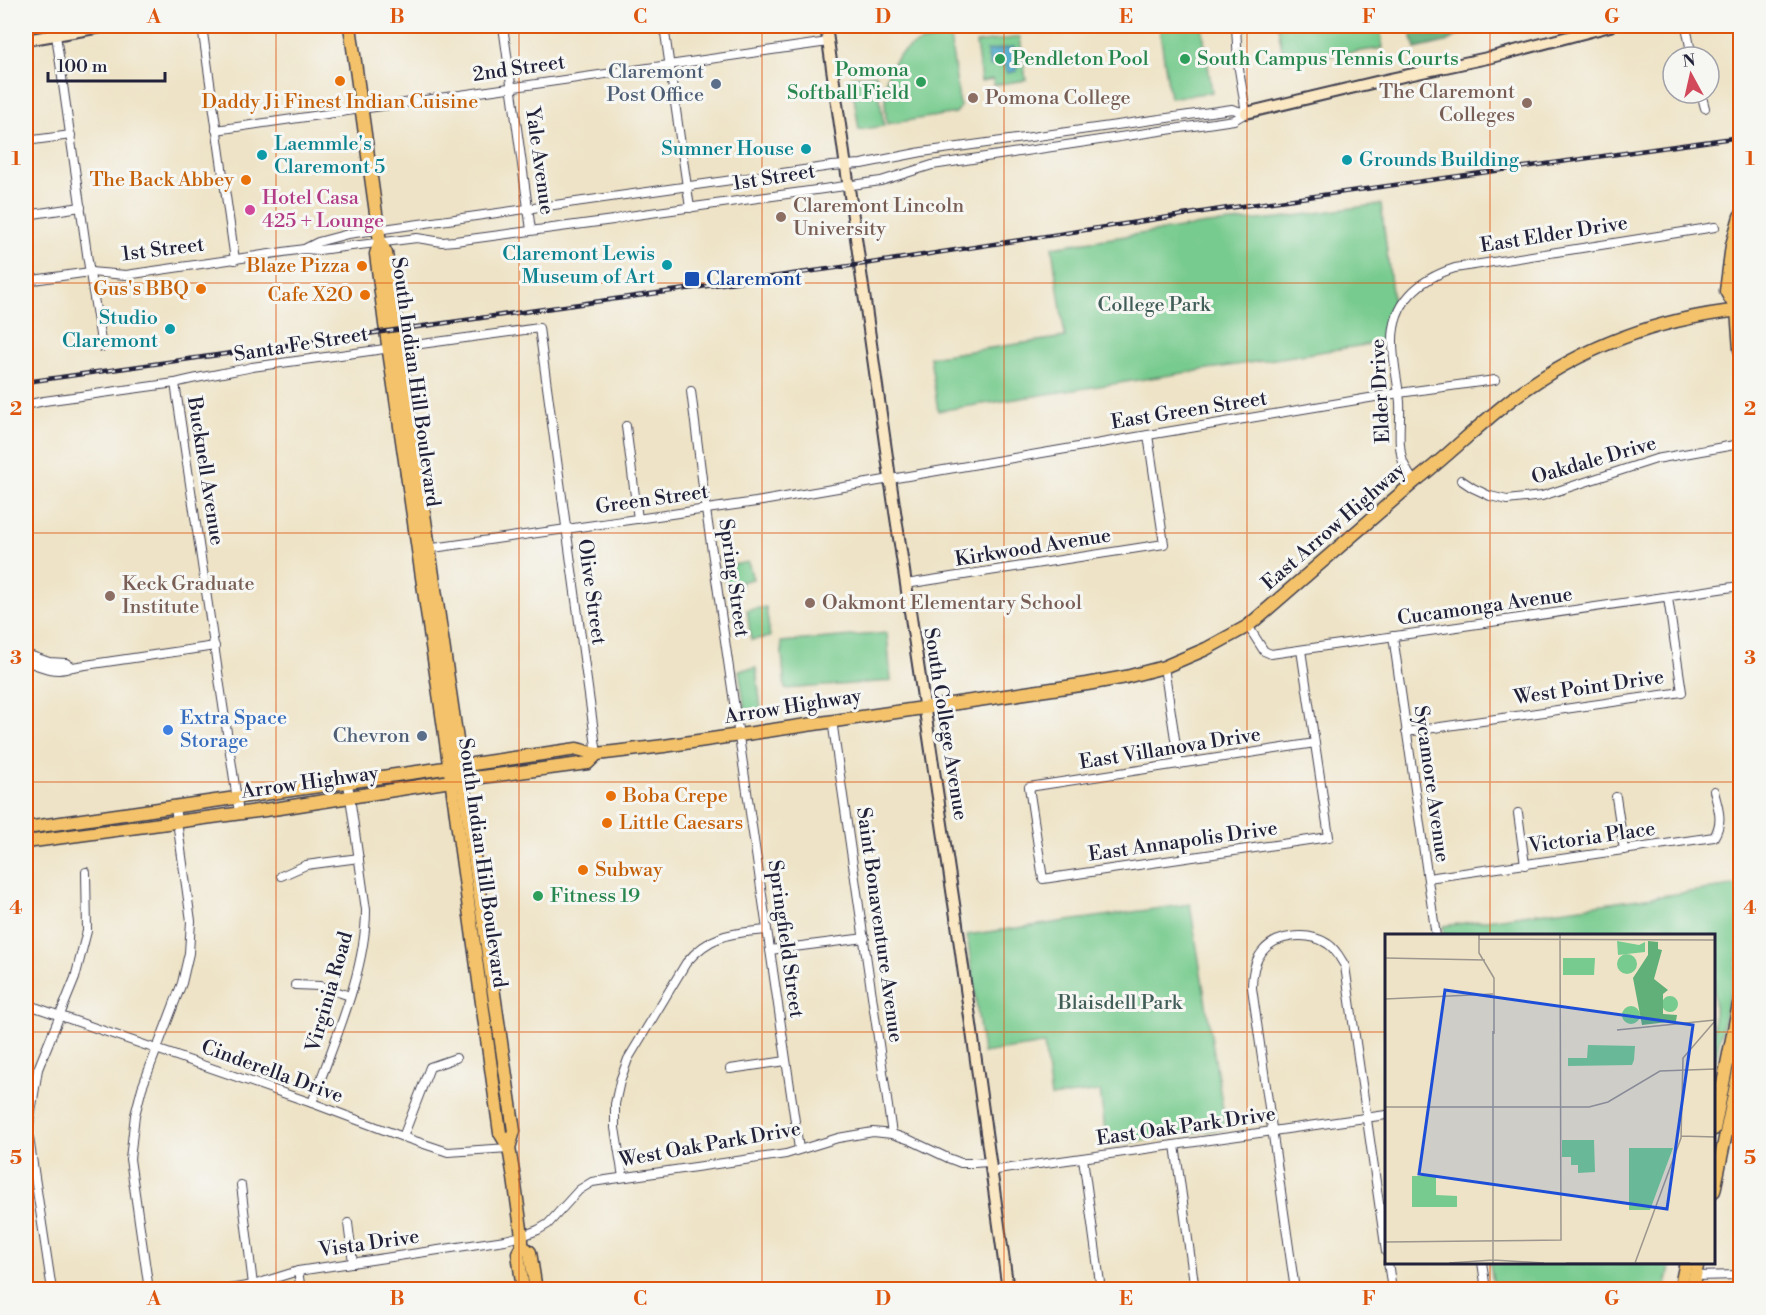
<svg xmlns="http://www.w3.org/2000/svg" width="1766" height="1315" font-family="'Libre Bodoni',serif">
<rect width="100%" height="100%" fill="#f6f6f2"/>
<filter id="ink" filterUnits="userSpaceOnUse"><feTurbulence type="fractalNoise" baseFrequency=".0167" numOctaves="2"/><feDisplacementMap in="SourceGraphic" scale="12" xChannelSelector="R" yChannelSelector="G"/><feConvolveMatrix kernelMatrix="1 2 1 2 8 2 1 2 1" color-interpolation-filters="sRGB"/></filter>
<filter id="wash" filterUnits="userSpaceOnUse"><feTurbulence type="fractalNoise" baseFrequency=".008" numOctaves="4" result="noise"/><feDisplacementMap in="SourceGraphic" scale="24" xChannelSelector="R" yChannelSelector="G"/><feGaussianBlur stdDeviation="1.35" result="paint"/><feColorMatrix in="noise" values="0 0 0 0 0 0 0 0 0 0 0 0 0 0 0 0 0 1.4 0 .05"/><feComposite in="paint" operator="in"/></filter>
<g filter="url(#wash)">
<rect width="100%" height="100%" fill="#eee3c6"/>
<g fill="#77cb8e" stroke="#4c7664" stroke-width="1.5">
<polygon points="1159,26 1202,26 1212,92 1170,98"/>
<polygon points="1278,26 1380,26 1383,48 1284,62"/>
<path d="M 950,37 L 960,107 L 956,113 L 887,124 C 882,89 882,55 922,42 C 931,39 941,38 950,37 Z"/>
<polygon points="1020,37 1026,80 994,85 993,79 981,81 976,43"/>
<polygon points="876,74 884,126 859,130 851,77"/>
<polygon points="1381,204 1393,300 1387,321 1384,342 938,411 930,357 1065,337 1052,247 1207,224 1280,218"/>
<polygon points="748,562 753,579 740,582 741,585 737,586 738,591 731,592 729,583 725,583 722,567"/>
<polygon points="766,607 770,637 751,640 747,610"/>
<polygon points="887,633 891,681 785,689 781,642"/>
<polygon points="756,668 761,709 745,711 739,670"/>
<polygon points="1740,885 1740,944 1714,1066 1714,936 1444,935 1443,926"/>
<polygon points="1190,904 1226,1128 1107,1146 1100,1091 1051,1097 1044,1044 983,1053 967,935"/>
<polygon points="1490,1263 1490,1262 1671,1263 1665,1290 1494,1289"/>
</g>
<polygon fill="#61af79" stroke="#42685a" stroke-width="1.5" points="1409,26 1492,26 1460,34 1446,42 1415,49"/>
<polygon fill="#4ea8cb" stroke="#386583" stroke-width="1.5" points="1014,47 1017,71 1007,73 1005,64 990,66 987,51"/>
</g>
<g filter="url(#ink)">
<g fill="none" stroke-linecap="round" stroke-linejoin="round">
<defs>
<g id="street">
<polyline points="202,26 235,260"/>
<polyline points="503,26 531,230"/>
<polyline points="664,26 690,208"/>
<polyline points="1236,26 1238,63 1246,113"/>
<polyline points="1686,26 1692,57"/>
<polyline points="56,35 88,261 102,347"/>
<polyline points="1701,93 1705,108"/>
<polyline points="216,130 828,42"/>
<polyline points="26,141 71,135"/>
<polyline points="26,215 81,207"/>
<polyline points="306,248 318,242 348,234 832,166 861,164 922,152 1232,109 1246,113"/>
<polyline points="26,281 90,272 126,275 304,249 319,250 417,238 442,242 455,241 613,220 629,216 881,181 932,165 1234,120 1246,113"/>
<polyline points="175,383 239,813"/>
<polyline points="691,391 706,510 799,1149"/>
<path d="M 26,405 L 44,401 L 175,383 C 201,376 227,373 252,367 L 539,328 L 597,754"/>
<polyline points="626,426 638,519"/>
<polyline points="1461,480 1473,488 1490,496 1507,500 1542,496 1656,459 1740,444"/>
<path d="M 1414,482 C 1410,476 1406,469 1403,462 C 1397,443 1401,422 1400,402 C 1398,383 1393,363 1393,343 C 1392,303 1419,279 1455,268 L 1715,227"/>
<polyline points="426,549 756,502 1148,435 1399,393 1495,380"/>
<polyline points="906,584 1164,544 1148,435"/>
<polyline points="1248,626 1264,651 1271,654 1740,586"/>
<polyline points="1393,636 1436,936"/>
<polyline points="1301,650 1329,837 1043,879 1029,787 1315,743"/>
<polyline points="26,654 49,662 66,663 72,667"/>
<path d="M 26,661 C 41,667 57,674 72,667 L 215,646"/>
<polyline points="1164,667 1179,765"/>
<polyline points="832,720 892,1134"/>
<polyline points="1406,732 1682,692 1668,598"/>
<polyline points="1616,797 1624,850"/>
<polyline points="1518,813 1525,865"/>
<polyline points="281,876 306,865 359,858"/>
<path d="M 1428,878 L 1714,837 C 1724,820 1718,809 1714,791"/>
<polyline points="770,950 865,938"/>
<polyline points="295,985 320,986 350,996"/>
<polyline points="26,1004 312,1103 403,1137 448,1152 509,1148"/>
<polyline points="730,1069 786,1061"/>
<path d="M 312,1103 C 333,1044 366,972 366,910 L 348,783"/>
<polyline points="403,1137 430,1067 456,1058"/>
<polyline points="1175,1145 1195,1290"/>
<polyline points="1083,1158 1101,1290"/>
<polyline points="990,1171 1386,1115"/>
<path d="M 623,1177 L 615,1128 L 615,1104 L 620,1081 L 628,1059 L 686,963 C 710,934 732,933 767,930"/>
<polyline points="241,1185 253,1285"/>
<polyline points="348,1223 353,1263"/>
<polyline points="1388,1262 1392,1290"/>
<polyline points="1482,1262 1486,1290"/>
<polyline points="298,1271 301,1290"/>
<polyline points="1694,1276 1740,1275"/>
<polyline points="52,1290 28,1131 38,1069 75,978 87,931 86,872"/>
<polyline points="149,1290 130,1159 135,1115 142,1088 182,983 189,953 191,921 175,807"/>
<polyline points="223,1290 253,1285 298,1271 505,1240 522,1236 538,1230 548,1224 579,1190 592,1182 786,1154 838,1138 873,1132 892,1134 910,1140 948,1158 961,1163 974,1163 989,1162"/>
<path d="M 1295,1290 L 1252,988 C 1252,976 1254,962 1262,952 C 1276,934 1309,931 1328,944 C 1336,949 1340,958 1345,966 L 1386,1252"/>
</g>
<g id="secondary">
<polyline points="826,26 890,478 956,917 1008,1290"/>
<polyline points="26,40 107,26"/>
<polyline points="1246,113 1376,82 1492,57 1610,26"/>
</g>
<g id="primary">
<polyline points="350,26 380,242 386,253 514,1131 509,1148"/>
<polyline points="380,242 376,254 385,324 444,728 500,1133 509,1148 514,1178 522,1236 522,1246 518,1253 523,1290"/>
<polyline points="1740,299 1737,310 1740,350"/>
<polyline points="1737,310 1726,291 1732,245 1740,216"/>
<path d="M 26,828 L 577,749 L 597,754 L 664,746 L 1087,684 L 1126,677 L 1164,667 L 1206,649 L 1248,626 L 1414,482 C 1448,456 1478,425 1512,399 C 1579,348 1657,319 1740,310"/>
<polyline points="26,842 280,808 451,781 588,763 597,754"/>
<polyline points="1714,1129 1740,999"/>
<polyline points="1714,1191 1740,1066"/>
<polyline points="522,1246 530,1252 536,1290"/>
<polyline points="1680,1290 1686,1262"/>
<polyline points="1692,1290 1698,1262"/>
</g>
</defs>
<use href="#street" stroke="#413f50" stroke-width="10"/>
<use href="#secondary" stroke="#413f50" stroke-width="14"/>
<use href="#primary" stroke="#413f50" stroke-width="15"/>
<use href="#street" stroke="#fff" stroke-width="8"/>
<use href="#secondary" stroke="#fae7c3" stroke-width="10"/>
<use href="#primary" stroke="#f3c26a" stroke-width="12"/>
<defs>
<polyline id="rail" points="26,382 871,263 1228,208 1740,137"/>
</defs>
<use href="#rail" stroke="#22223b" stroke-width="4.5"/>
<use href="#rail" stroke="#f6f6f2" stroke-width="2" stroke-dasharray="7" stroke-linecap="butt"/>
</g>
</g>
<path fill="none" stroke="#de560e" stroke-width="1.5" stroke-opacity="0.55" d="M 276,26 L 276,1290M 519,26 L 519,1290M 762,26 L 762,1290M 1004,26 L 1004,1290M 1247,26 L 1247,1290M 1490,26 L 1490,936M 26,283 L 1740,283M 26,533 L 1740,533M 26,782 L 1740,782M 26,1032 L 1386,1032M 1714,1032 L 1740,1032M 1490,1262 L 1490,1290"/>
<g fill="#2e9e5b" stroke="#f6f6f2" stroke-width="2">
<circle cx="1000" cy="59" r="6"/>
<circle cx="1185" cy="59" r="6"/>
<circle cx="921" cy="82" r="6"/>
<circle cx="538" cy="896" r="6"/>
</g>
<g fill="#e8710a" stroke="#f6f6f2" stroke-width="2">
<circle cx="340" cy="81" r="6"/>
<circle cx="246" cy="180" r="6"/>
<circle cx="362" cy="266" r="6"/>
<circle cx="201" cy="289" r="6"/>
<circle cx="365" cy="295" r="6"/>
<circle cx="611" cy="796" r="6"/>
<circle cx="607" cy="823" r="6"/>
<circle cx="583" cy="870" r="6"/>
</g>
<g fill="#5c6f8a" stroke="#f6f6f2" stroke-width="2">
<circle cx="716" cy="84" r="6"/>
<circle cx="422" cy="736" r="6"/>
</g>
<g fill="#8d6e63" stroke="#f6f6f2" stroke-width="2">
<circle cx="973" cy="98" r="6"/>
<circle cx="1527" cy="103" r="6"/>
<circle cx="781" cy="217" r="6"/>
<circle cx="110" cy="596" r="6"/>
<circle cx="810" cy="603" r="6"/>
</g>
<g fill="#0f9aa8" stroke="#f6f6f2" stroke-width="2">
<circle cx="806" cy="149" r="6"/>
<circle cx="262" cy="155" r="6"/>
<circle cx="1347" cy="160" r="6"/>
<circle cx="667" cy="265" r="6"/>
<circle cx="170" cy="329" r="6"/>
</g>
<circle fill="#d1479c" stroke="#f6f6f2" stroke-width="2" cx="250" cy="210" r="6"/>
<rect fill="#1a4fb4" stroke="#f6f6f2" stroke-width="2" x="684" y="271" width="16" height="16" rx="3"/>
<circle fill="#3f7fe0" stroke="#f6f6f2" stroke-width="2" cx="168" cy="730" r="6"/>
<g text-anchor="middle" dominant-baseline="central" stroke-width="6" stroke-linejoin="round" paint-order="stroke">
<g font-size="20" fill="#27864d" stroke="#f6f6f2" text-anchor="start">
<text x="1012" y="59">Pendleton Pool</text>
<text x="1197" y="59">South Campus Tennis Courts</text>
<text x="909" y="70" text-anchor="end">Pomona<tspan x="909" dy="23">Softball Field</tspan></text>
<text x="550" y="896">Fitness 19</text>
</g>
<g font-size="20" fill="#22223b" stroke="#f6f6f2">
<text transform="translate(519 69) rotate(-8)">2nd Street</text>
<text transform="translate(539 161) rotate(82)">Yale Avenue</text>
<text transform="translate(774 178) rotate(-9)">1st Street</text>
<text transform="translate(1554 235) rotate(-9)">East Elder Drive</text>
<text transform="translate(163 250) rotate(-7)">1st Street</text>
<text transform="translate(301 345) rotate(-9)">Santa Fe Street</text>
<text transform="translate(415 382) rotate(82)">South Indian Hill Boulevard</text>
<text transform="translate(1381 391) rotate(-93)">Elder Drive</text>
<text transform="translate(1189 411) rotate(-9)">East Green Street</text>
<text transform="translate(1594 461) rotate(-16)">Oakdale Drive</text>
<text transform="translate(205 471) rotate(81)">Bucknell Avenue</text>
<text transform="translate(652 500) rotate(-8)">Green Street</text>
<text transform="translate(1334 527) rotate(-41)">East Arrow Highway</text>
<text transform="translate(1033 548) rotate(-9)">Kirkwood Avenue</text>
<text transform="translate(733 578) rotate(82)">Spring Street</text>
<text transform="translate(591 592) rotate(82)">Olive Street</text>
<text transform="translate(1485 607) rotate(-8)">Cucamonga Avenue</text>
<text transform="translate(1589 688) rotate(-8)">West Point Drive</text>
<text transform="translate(793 707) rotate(-9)">Arrow Highway</text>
<text transform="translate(945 724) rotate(81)">South College Avenue</text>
<text transform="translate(1170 749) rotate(-9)">East Villanova Drive</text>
<text transform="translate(310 783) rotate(-8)">Arrow Highway</text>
<text transform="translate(1431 784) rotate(82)">Sycamore Avenue</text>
<text transform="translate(1592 838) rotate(-8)">Victoria Place</text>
<text transform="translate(1183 842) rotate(-8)">East Annapolis Drive</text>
<text transform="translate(482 863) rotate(82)">South Indian Hill Boulevard</text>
<text transform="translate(879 925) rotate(82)">Saint Bonaventure Avenue</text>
<text transform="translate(785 939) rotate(82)">Springfield Street</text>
<text transform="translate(330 992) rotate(-74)">Virginia Road</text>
<text transform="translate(272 1072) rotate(20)">Cinderella Drive</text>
<text transform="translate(1186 1127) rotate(-8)">East Oak Park Drive</text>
<text transform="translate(710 1145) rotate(-10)">West Oak Park Drive</text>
<text transform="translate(369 1244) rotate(-8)">Vista Drive</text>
</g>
<g font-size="20" fill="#4e5e75" stroke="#f6f6f2" text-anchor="end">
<text x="704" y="72">Claremont<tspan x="704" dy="23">Post Office</tspan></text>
<text x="410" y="736">Chevron</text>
</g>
<g font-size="20" fill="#785e54" stroke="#f6f6f2" text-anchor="start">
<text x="1515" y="92" text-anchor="end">The Claremont<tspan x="1515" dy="23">Colleges</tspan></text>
<text x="985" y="98">Pomona College</text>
<text x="793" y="206">Claremont Lincoln<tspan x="793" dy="23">University</tspan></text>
<text x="122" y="584">Keck Graduate<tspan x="122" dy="23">Institute</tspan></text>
<text x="822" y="603">Oakmont Elementary School</text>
</g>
<g font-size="20" fill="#c56008" stroke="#f6f6f2" text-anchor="end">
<text x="340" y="102" text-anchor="middle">Daddy Ji Finest Indian Cuisine</text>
<text x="234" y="180">The Back Abbey</text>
<text x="350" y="266">Blaze Pizza</text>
<text x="189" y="289">Gus's BBQ</text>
<text x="353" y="295">Cafe X2O</text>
<text x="623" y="796" text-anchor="start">Boba Crepe</text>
<text x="619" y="823" text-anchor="start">Little Caesars</text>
<text x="595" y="870" text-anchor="start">Subway</text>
</g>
<g font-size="20" fill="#0d838f" stroke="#f6f6f2" text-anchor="end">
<text x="274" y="144" text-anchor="start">Laemmle's<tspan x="274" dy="23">Claremont 5</tspan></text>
<text x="794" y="149">Sumner House</text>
<text x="1359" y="160" text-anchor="start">Grounds Building</text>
<text x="655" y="254">Claremont Lewis<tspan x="655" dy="23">Museum of Art</tspan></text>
<text x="158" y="318">Studio<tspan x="158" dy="23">Claremont</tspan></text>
</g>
<g font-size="20" fill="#b23c85" stroke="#f6f6f2" text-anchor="start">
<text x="262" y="198">Hotel Casa<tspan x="262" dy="23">425 + Lounge</tspan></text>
</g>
<g font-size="20" fill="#164399" stroke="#f6f6f2" text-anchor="start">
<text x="706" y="279">Claremont</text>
</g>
<g font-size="20" fill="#405d58" stroke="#f6f6f2">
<text x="1154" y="305">College Park</text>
<text x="1120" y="1003">Blaisdell Park</text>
</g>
<g font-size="20" fill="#366cbe" stroke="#f6f6f2" text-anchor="start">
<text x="180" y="718">Extra Space<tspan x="180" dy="23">Storage</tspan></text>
</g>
</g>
<g transform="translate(1385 934)">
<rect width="330" height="330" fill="#eee3c6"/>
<path d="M 232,7 L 254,11 L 260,8 L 260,18 L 233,21 ZM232 30a10 10 0 1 1 20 0a10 10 0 1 1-20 0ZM 210,24 L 209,41 L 178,41 L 178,24 ZM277 70a8 8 0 1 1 16 0a8 8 0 1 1-16 0ZM237 81a9 9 0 1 1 18 0a9 9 0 1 1-18 0ZM 203,111 L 250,112 L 249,126 L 247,131 L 183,132 L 183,124 L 202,124 ZM 177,206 L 209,206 L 210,238 L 193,239 L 193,231 L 186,231 L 186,223 L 177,223 ZM 244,214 L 288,214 L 265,276 L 244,276 ZM 27,242 L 51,242 L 51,261 L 72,262 L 72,273 L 27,273 Z" fill="#77cb8e"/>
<path d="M 263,7 L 273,8 L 273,15 L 277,16 L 269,45 L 283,56 L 278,60 L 278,80 L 292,81 L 291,87 L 257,91 L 248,44 L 263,21 Z" fill="#61af79"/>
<path fill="none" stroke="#9c968e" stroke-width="1.5" d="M 94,1 L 94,19 L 109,44 L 109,100M 94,5 L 330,6M 0,24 L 100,26M 0,65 L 108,60M 232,96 L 330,86M 0,173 L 204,173 L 223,168 L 275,137 L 330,135M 296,202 L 330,203M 0,308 L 176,306 L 175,1M 64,329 L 108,326 L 159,329M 108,329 L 108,97M 181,329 L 305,329M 250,329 L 296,204 L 298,124 L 330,87"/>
<path fill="#1d4ed8" fill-opacity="0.15" stroke="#1d4ed8" stroke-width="3" d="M 60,56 L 308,91 L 282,275 L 34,240 Z"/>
<rect width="330" height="330" fill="none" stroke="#22223b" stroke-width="3"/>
</g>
<rect width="1766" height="1315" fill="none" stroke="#f6f6f2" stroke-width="66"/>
<g transform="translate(1691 75) rotate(352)"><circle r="28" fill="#f6f6f2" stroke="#a1a1a9" stroke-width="1.5"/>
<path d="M0-4.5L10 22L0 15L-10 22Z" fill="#d1495b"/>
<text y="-9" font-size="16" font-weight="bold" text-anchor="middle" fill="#22223b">N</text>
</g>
<path d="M48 72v9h117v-9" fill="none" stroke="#22223b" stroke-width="3"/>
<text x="57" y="72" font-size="18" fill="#22223b" stroke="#f6f6f2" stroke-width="4.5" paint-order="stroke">100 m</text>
<rect x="33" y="33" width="1700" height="1249" fill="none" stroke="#de560e" stroke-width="2"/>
<g font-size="20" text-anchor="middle" font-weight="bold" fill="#de560e">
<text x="154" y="23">A</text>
<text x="397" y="23">B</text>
<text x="640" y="23">C</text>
<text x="883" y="23">D</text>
<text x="1126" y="23">E</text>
<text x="1369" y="23">F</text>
<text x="1612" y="23">G</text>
<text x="16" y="165">1</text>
<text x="1750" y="165">1</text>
<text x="16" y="415">2</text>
<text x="1750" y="415">2</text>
<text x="16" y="664">3</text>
<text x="1750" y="664">3</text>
<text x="16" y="914">4</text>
<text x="1750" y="914">4</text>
<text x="16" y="1164">5</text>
<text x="1750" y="1164">5</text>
<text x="154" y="1305">A</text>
<text x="397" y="1305">B</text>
<text x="640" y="1305">C</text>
<text x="883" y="1305">D</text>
<text x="1126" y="1305">E</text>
<text x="1369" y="1305">F</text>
<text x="1612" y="1305">G</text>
</g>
</svg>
